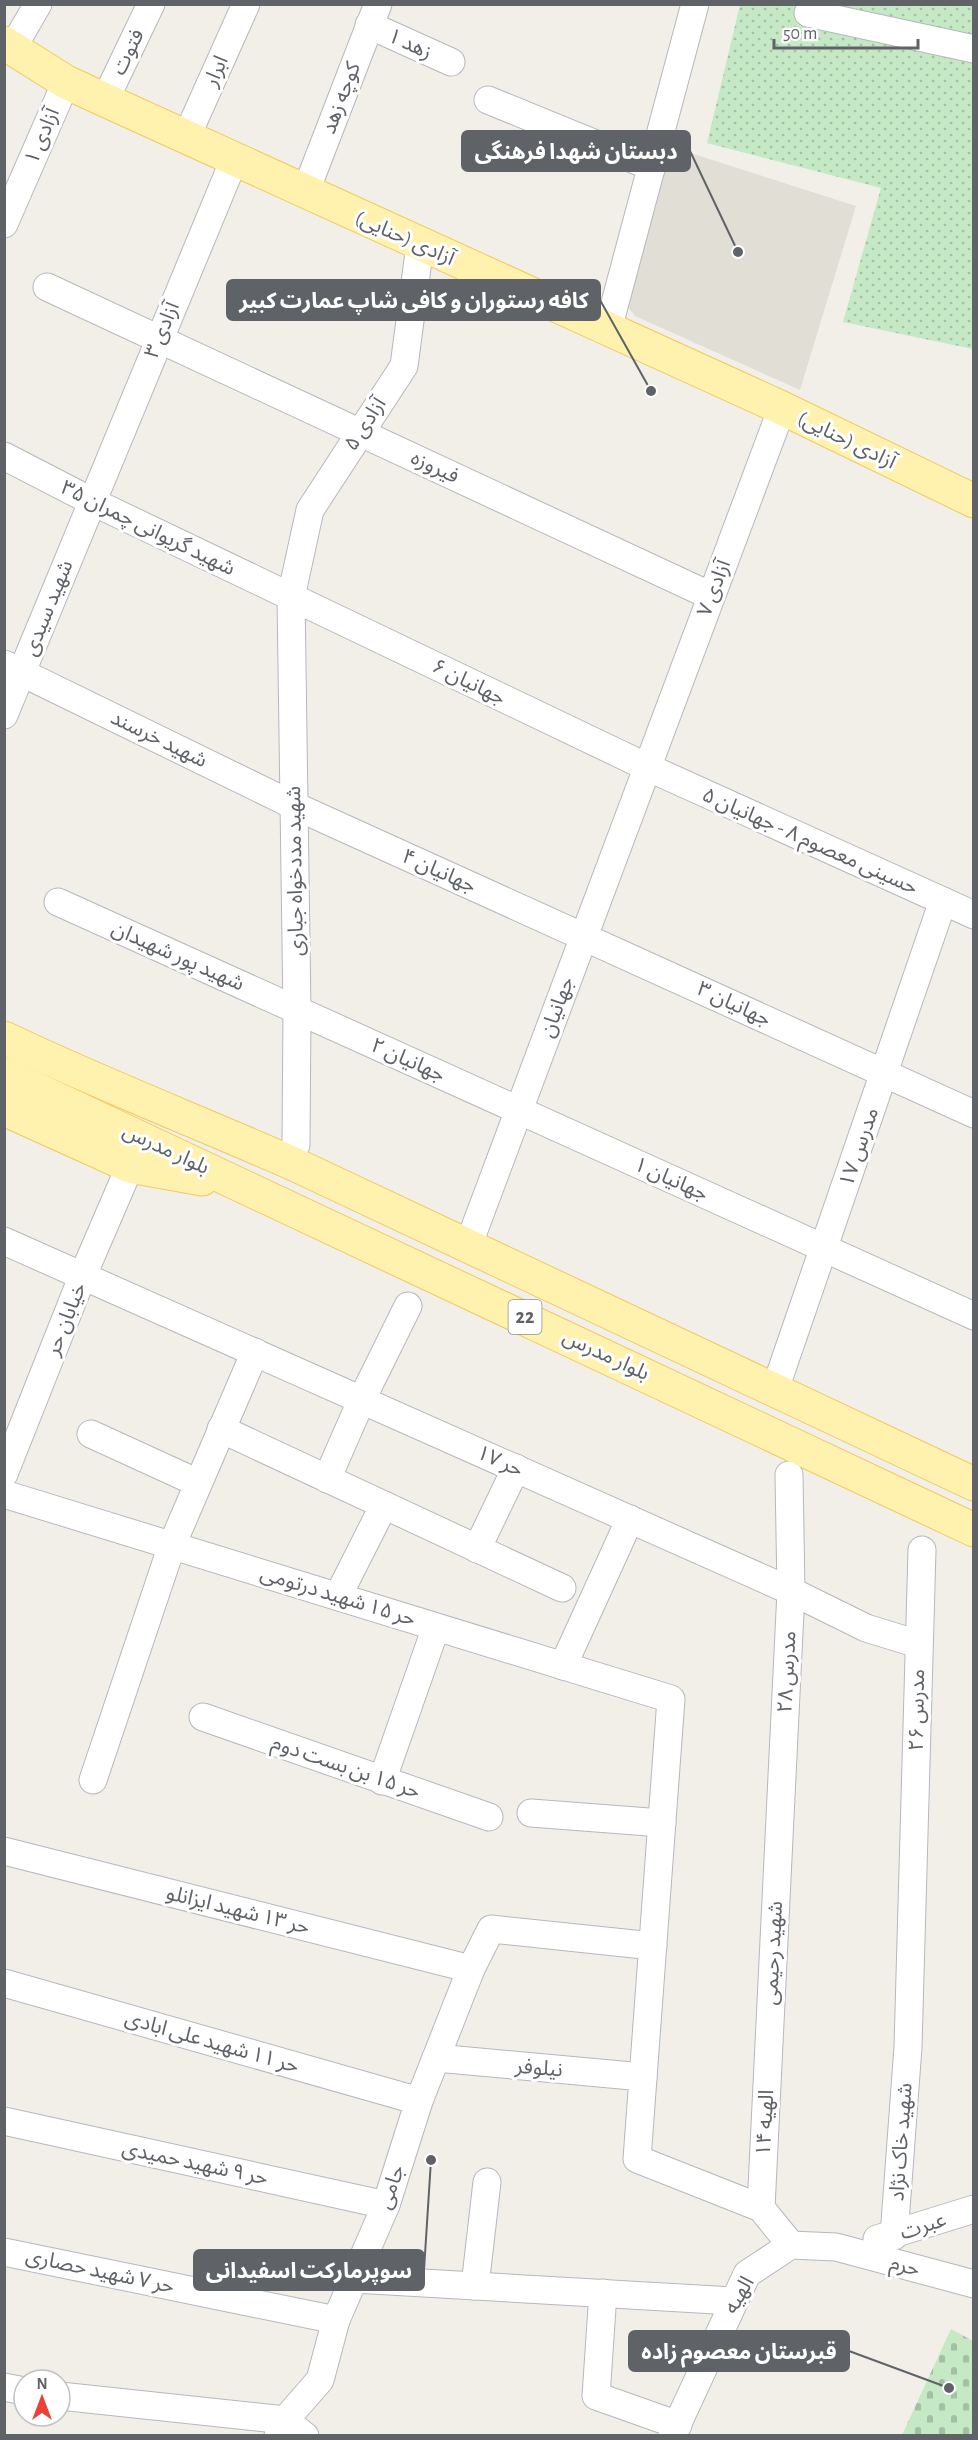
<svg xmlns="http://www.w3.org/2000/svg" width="978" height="2440" font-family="'Alegreya Sans','Noto Sans Arabic',sans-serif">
<defs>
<pattern id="cemetery-stones" width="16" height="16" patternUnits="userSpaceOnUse" patternTransform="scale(1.5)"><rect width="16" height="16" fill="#c5e8c5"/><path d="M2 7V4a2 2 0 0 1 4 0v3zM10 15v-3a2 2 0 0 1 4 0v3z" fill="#a3c0a4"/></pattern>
<pattern id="park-dots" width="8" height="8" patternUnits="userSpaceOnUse" patternTransform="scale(1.5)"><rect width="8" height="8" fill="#c5e8c5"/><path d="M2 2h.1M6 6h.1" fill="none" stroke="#a3c0a4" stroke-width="1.8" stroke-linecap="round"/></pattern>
</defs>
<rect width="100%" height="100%" fill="#f1efe8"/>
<polygon fill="#e1ded6" points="665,145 856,206 800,390 635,316 622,299"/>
<polygon fill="url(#cemetery-stones)" points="951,2329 973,2341 973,2435 902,2435"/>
<polygon fill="url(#park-dots)" points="740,5 973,5 973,349 843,322 881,188 707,143"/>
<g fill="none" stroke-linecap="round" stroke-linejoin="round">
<defs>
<g id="minor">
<polyline points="808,13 974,49"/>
<polyline points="369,25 451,62"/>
<polyline points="12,49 38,4"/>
<polyline points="105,100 151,4"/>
<polyline points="488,100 652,167"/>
<polyline points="186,138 246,4"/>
<polyline points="305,193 378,4"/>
<polyline points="4,224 66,82"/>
<polyline points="47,287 711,596"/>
<polyline points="608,329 695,4"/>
<polyline points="4,456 91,501 647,767 974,915"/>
<polyline points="4,664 295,806 974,1114"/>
<polyline points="4,715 234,160"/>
<polyline points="58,902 974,1316"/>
<polyline points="296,1145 297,1010 291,597 310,510 404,366 420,245"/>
<polyline points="4,1241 791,1591 866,1628 918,1644"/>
<polyline points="468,1246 782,408"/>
<polyline points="774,1392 943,901"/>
<polyline points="221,1429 562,1588"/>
<polyline points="91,1434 198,1483"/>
<polyline points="4,1474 83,1275 130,1166"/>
<polyline points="327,1479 362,1399 408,1306"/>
<polyline points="4,1494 671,1699 637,2159 761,2208 791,2245"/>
<polyline points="477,1549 516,1468"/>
<polyline points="338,1596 384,1505"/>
<polyline points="563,1666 630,1519"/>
<polyline points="203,1717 489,1817"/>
<polyline points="93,1780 172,1545 255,1352"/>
<polyline points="382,1781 436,1627"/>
<polyline points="531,1813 662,1823"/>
<polyline points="4,1851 471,1969"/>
<polyline points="4,1983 419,2101"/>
<polyline points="436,2058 643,2077"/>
<polyline points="4,2121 386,2205"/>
<polyline points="761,2208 791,1591 789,1475"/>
<polyline points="894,2236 908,2047 922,1550"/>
<polyline points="877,2239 974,2209"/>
<polyline points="4,2252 336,2320"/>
<polyline points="354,2279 733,2301"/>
<polyline points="475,2286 487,2182"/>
<polyline points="603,2293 596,2396 678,2425"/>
<polyline points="4,2387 24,2391"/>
<polyline points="60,2396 285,2420 305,2436"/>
<polyline points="278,2436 285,2420 320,2380 336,2320 386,2205 419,2101 471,1969 491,1929 653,1946"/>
<polyline points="672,2436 747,2274 791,2245 836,2247 974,2284"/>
</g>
<g id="major">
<polyline points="4,43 66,82 105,100 782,408 974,501"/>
<path d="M 4,1038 C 100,1084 199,1122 296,1165 L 974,1484"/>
<polyline points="4,1074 974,1530"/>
<polyline points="4,1109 130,1166 202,1179"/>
</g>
</defs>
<use href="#minor" stroke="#b5b8bc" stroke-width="29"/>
<use href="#major" stroke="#f2c960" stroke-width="35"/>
<use href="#minor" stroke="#fff" stroke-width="27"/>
<use href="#major" stroke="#fff2af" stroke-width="33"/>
</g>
<g text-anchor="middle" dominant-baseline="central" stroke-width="6" stroke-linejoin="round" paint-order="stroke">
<rect fill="#fff" stroke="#8f9295" stroke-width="1.5" x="508.5" y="1300" width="33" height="34" rx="4.5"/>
<g font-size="20" font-weight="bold" fill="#5f6368">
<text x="525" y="1317">22</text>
</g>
<g font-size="21" fill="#5f6368" stroke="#fff">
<text transform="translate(410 44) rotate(25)">زهد ۱</text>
<text transform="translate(128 52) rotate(-64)">فتوت</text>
<text transform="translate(216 71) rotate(-66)">ابرار</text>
<text transform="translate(341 98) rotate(-69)">کوچه زهد</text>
<text transform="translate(42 136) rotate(-67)">آزادی ۱</text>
<text transform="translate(405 238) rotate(24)">آزادی (حنایی)</text>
<text transform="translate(162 330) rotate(-67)">آزادی ۳</text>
<text transform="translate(365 424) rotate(-57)">آزادی ۵</text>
<text transform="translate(847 440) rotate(26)">آزادی (حنایی)</text>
<text transform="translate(435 467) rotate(25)">فیروزه</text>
<text transform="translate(148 528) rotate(26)">شهید گریوانی چمران ۳۵</text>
<text transform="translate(714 588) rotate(-69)">آزادی ۷</text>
<text transform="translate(48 608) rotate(-68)">شهید سیدی</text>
<text transform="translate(469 682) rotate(26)">جهانیان ۶</text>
<text transform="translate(159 739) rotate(26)">شهید خرسند</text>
<text transform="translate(810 841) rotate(24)">حسینی معصوم ۸ - جهانیان ۵</text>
<text transform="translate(295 871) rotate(-91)">شهید مددخواه جباری</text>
<text transform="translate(439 871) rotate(24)">جهانیان ۴</text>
<text transform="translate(178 956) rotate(24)">شهید پور شهیدان</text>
<text transform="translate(734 1004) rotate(25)">جهانیان ۳</text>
<text transform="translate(557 1007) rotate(-70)">جهانیان</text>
<text transform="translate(408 1060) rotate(24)">جهانیان ۲</text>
<text transform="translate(859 1147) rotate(-71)">مدرس ۱۷</text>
<text transform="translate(166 1149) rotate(25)">بلوار مدرس</text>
<text transform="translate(671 1179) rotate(24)">جهانیان ۱</text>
<text transform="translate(66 1319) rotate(-68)">خیابان حر</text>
<text transform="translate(606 1355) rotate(25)">بلوار مدرس</text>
<text transform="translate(500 1461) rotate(24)">حر ۱۷</text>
<text transform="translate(338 1596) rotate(17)">حر ۱۵ شهید درتومی</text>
<text transform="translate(787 1672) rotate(-87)">مدرس ۲۸</text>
<text transform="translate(917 1710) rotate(-89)">مدرس ۲۶</text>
<text transform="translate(346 1767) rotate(19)">حر ۱۵ بن بست دوم</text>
<text transform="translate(238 1910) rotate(14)">حر ۱۳ شهید ایزانلو</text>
<text transform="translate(773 1953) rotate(-87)">شهید رحیمی</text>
<text transform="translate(212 2042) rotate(16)">حر ۱۱ شهید علی ابادی</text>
<text transform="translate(539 2068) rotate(5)">نیلوفر</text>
<text transform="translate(765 2123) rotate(-87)">الهیه ۱۴</text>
<text transform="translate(901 2142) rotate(-86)">شهید خاک نژاد</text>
<text transform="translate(195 2163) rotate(12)">حر ۹ شهید حمیدی</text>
<text transform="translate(391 2187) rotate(-71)">جامی</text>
<text transform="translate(923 2226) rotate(-18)">عبرت</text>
<text transform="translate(905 2266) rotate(15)">حرم</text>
<text transform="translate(100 2271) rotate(12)">حر ۷ شهید حصاری</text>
<text transform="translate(739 2295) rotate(-60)">الهیه</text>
</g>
</g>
<path fill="none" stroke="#5f6368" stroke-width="2" d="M738 252L690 151M651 391L600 300M431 2160L424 2270M949 2388L849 2351"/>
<g fill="#5f6368" stroke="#fff" stroke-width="2">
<circle cx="738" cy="252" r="6"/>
<circle cx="651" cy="391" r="6"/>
<circle cx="431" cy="2160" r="6"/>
<circle cx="949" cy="2388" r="6"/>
</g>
<g fill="#5f6368" stroke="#5f6368" stroke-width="2">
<rect x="462" y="131" width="228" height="40" rx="6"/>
<rect x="227" y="280" width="373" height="40" rx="6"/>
<rect x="194" y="2250" width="230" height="40" rx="6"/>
<rect x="629" y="2331" width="220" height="40" rx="6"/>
</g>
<g font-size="22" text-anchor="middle" font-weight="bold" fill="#fff">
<text x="576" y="159">دبستان شهدا فرهنگی</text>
<text x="414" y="308">کافه رستوران و کافی شاپ عمارت کبیر</text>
<text x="309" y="2278">سوپرمارکت اسفیدانی</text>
<text x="739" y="2359">قبرستان معصوم زاده</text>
</g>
<rect width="978" height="2440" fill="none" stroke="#5f6368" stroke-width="12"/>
<g transform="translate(42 2398)"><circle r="28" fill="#ffffff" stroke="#bfc1c3" stroke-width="1.5"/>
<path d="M0-4.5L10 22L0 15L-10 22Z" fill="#ea4335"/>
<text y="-9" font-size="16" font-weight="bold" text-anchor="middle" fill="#5f6368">N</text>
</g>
<path d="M774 39v9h144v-9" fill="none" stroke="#5f6368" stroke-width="3"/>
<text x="783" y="39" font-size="18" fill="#5f6368" stroke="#ffffff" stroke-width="4.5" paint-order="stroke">50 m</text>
</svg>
